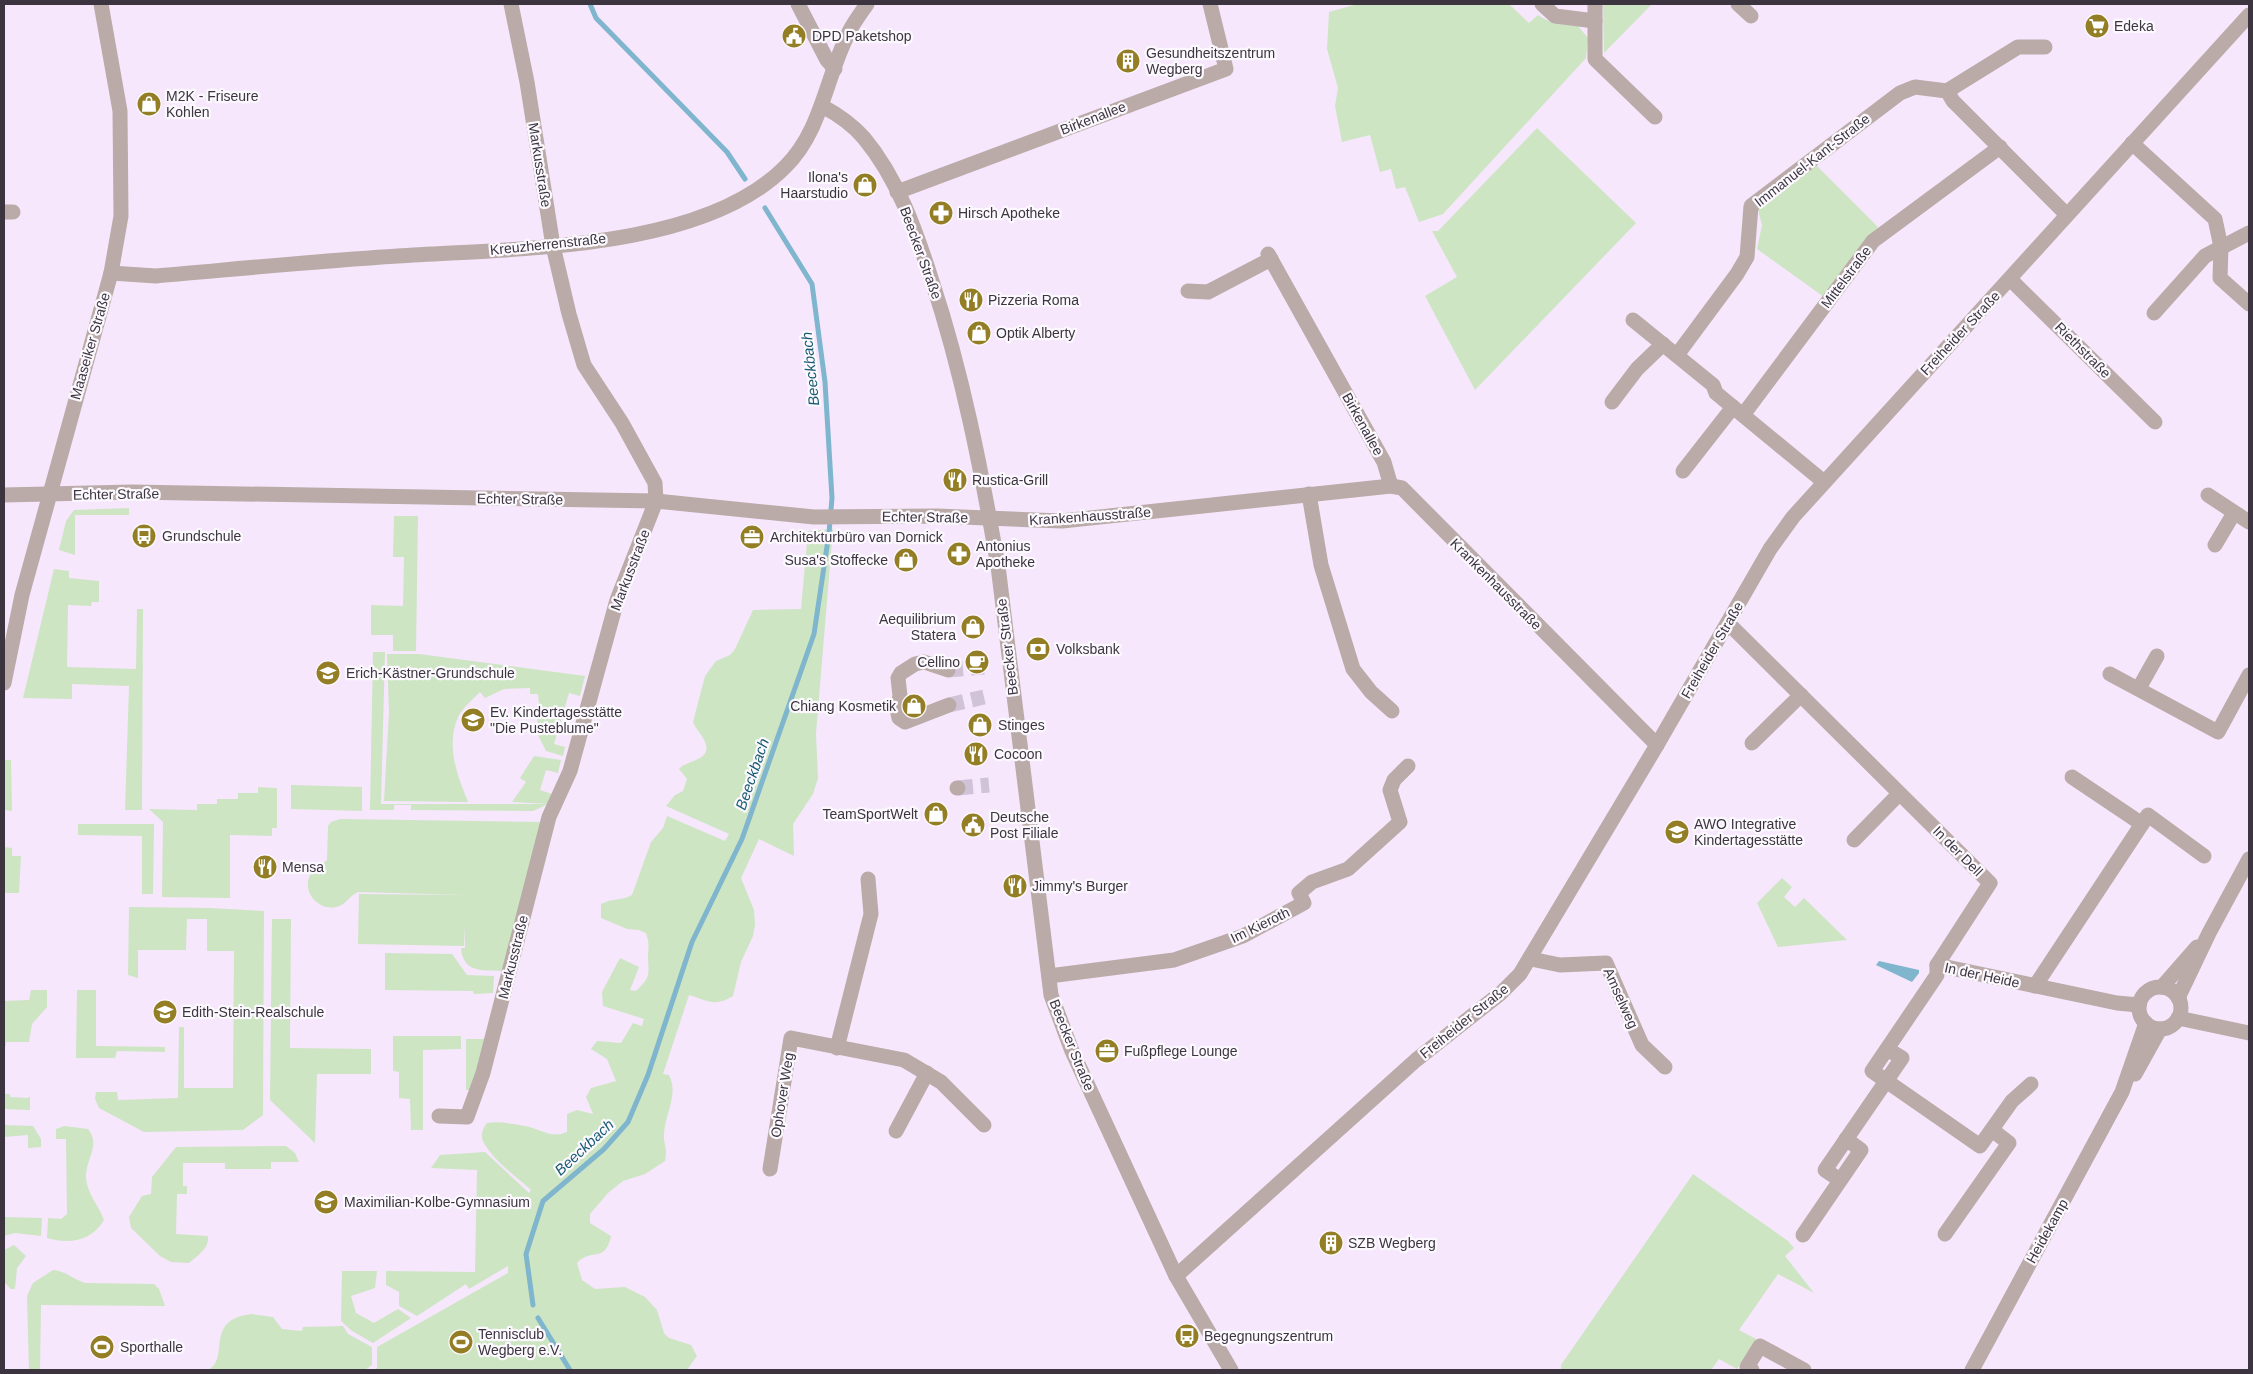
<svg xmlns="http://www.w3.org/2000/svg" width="2253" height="1374" font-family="Arial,sans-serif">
<rect width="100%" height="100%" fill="#f6e7fd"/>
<g fill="#cde5c3">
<path d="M 1358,4 L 1509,4 L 1529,23 L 1538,15 C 1552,25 1562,24 1578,26 L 1588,38 L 1586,58 L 1443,214 L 1419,222 L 1405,187 L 1396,189 L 1391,169 L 1380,172 L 1370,135 L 1342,142 L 1335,106 L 1338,88 L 1327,49 L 1329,12 Z"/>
<polygon points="1603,4 1652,4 1604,53"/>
<polygon points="1537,128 1636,223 1475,390 1425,296 1457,277 1432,231 1438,231"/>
<polygon points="1815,164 1878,227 1824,297 1757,249 1762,225 1758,210"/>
<polygon points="129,508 129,515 75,515 75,555 59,550 66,521 74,510"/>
<polygon points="394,516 418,516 416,651 393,651 393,635 371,635 371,605 403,606 404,557 393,557"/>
<path d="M 833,529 L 816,733 L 818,778 L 813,794 L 793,824 L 794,856 L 759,839 L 741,878 L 754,910 L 755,925 L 753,936 L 741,962 L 733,996 C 715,1007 708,1001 689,995 L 663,1074 L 669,1075 C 679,1094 665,1114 664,1134 C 663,1145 668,1145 665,1161 L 645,1174 L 623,1181 L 608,1193 L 590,1214 L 590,1223 L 611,1236 C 605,1264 592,1247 577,1263 L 582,1280 L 595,1289 L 625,1287 L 645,1297 L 657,1310 L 664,1333 L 669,1338 L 691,1345 L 697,1356 L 687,1370 L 374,1370 L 377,1368 L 377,1347 L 508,1273 L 508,1266 L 469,1289 L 466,1284 L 417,1316 L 399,1306 L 399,1292 L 386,1285 L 386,1271 L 475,1272 L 477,1170 L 431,1168 L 440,1155 L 485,1152 L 529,1193 L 531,1190 C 516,1176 492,1160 483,1141 C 480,1135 483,1128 487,1123 C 499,1121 512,1124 525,1126 C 541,1129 551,1139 567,1132 L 567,1114 L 577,1110 L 593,1114 L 586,1097 L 591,1088 L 616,1081 L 607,1059 L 591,1049 L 597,1041 L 621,1043 L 633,1023 L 642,1026 L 644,1019 L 603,1006 L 602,992 L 620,958 L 639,967 L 630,990 L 636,991 C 650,978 649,975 648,958 C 648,947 650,945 646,933 L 639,930 L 627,929 L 601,918 L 601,904 C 612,898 622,901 632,895 L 651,842 L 663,828 L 667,816 L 725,841 L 729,834 L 666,806 L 675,795 L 683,791 L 687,779 L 679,769 C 686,760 713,761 705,742 C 702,734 696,730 693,722 L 705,676 L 716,661 L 730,655 L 735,649 L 753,610 L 801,609 L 808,531 Z"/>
<polygon points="54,569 69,571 69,578 99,581 99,602 92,602 91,606 68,605 67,667 136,669 137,609 143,609 142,810 125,810 129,686 72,684 72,699 23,698"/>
<polygon points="373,652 385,652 381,804 548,804 533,811 411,810 411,805 394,805 394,810 370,810"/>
<path d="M 387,654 L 419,654 L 585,676 L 580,696 L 569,693 L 554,744 L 565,747 L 563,756 L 546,751 L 536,731 L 538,726 L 536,706 L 539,705 L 538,694 L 530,694 L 530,688 L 504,689 L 485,698 L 480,692 C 473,699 464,707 459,715 C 445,744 457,775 468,802 L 384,801 L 389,712 Z"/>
<polygon points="534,756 561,760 558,773 546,770 540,790 552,794 549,804 512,802 526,782 520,778"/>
<polygon points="5,760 11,760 12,811 4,810"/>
<polygon points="291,785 362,787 362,811 291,809"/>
<polygon points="258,787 277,788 277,828 272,828 272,836 230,835 230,898 162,897 163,822 149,809 197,810 197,804 217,804 217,799 238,799 238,793 258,793"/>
<path d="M 340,819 L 543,822 L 502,971 C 482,970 463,973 461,948 L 465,948 L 465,926 L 464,946 L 358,944 L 359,894 L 466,895 L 358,892 C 349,896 346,905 336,907 C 318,911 302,892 310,875 C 314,867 322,866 327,860 L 328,826 L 331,822 Z"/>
<polygon points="78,824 154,824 153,894 142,894 142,836 78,835"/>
<polygon points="4,847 12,848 12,856 21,856 19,893 4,893"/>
<polygon points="1782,878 1792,887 1784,897 1795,907 1804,898 1847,940 1778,947 1757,903"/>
<polygon points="129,907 210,908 264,911 263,1115 243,1130 144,1132 99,1108 95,1099 96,1092 117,1092 118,1100 178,1098 179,1027 184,1027 184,1088 233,1088 234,951 207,951 207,919 187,919 186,950 138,950 138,978 128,975"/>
<polygon points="272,919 291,919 290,1048 371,1049 371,1074 317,1074 315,1143 270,1100"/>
<polygon points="385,953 452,954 467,975 494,976 493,993 474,994 473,991 385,990"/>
<polygon points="31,990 47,990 47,1007 32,1024 29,1042 6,1042 6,1046 4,1046 4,1001 29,1000"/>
<polygon points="77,990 96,990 96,1046 165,1047 165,1052 117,1051 115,1058 76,1058"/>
<polygon points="393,1036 461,1036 461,1049 423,1050 423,1130 411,1130 410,1099 399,1098 399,1072 393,1071"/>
<polygon points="466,1039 486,1039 475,1090 466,1090"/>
<polygon points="4,1094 10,1094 10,1097 28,1098 30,1096 30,1110 4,1109"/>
<polygon points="4,1125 33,1126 41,1139 41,1147 28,1148 28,1135 4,1137"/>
<path d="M 64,1126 L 88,1129 C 101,1145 86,1158 86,1177 C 86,1192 99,1206 104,1220 C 91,1242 69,1244 47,1238 L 48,1218 L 61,1219 L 67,1214 L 66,1139 L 56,1139 L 56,1129 Z"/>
<path d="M 286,1146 L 295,1153 L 299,1162 L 271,1162 L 271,1169 L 225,1169 L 225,1163 L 183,1163 L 183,1186 L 187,1186 L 187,1194 L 177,1194 L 176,1234 L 208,1236 C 210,1248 197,1256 189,1263 L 171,1262 L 160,1256 L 131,1228 L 129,1217 L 142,1196 L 151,1194 L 152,1177 L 176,1147 Z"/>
<polygon points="1693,1174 1788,1241 1794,1248 1785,1256 1814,1293 1778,1274 1739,1330 1756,1339 1737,1369 1719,1359 1711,1370 1561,1370 1561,1365"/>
<polygon points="4,1217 42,1218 41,1236 15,1233 4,1236"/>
<polygon points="14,1245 26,1256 17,1268 15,1289 11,1289 4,1282 4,1250"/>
<path d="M 53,1270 C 66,1271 73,1279 85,1283 L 154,1284 L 159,1289 L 165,1306 L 41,1305 L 40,1370 L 29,1370 L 27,1296 L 33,1283 Z"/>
<polygon points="342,1271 377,1271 375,1288 351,1296 356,1313 374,1323 398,1309 411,1318 373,1343 352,1331 341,1321"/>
<path d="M 251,1314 L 273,1317 L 282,1329 L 302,1331 L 303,1327 L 343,1326 L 348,1334 L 372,1347 L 372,1365 L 365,1370 L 208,1370 C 231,1358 203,1320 251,1314 Z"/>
</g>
<polygon fill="#7fb5cd" points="1879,961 1919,970 1919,973 1912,982 1876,965"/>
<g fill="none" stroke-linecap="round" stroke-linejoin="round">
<g stroke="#7fb5cd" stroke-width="5">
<polyline points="590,4 596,18 727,152 745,179"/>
<polyline points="533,1305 526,1254 543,1201 604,1149 628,1122 648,1075 692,942 742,839 814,634 829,533 832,498 825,382 812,284 765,208"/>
<polyline points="538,1318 570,1370"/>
</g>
<g stroke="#d1c3d7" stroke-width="15" stroke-dasharray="15 8" stroke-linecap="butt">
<polyline points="948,670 984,667"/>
<polyline points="949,705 984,697"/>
<polyline points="958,788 989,785"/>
</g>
<g stroke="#baaaa8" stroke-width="15">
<polyline points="798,4 827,60 835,69"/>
<polyline points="1542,4 1555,16 1595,21"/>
<polyline points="1595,4 1595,59 1655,117"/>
<polyline points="1738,4 1751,16"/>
<polyline points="1947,91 2018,47 2045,47"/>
<path d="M 822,106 C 837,114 852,124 864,138 C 898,179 916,231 932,281 C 963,375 981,469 998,566 L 1051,995 L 1072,1051 L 1176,1276 L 1231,1370"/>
<polyline points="2132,143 2215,219 2221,247 2220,278 2249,304"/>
<polyline points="897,192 1226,69 1210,4"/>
<polyline points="4,212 13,212"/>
<polyline points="1268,254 1384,462 1391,486"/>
<path d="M 111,273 L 156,276 C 237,269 317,261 398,256 C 511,248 701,252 785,167 C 822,131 826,76 849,32 C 854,22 861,13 867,4"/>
<polyline points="2010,279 2155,422"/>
<polyline points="1188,291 1208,292 1271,259"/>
<polyline points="2154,313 2205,256 2249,233"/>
<polyline points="1633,320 1713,385 1716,393 1824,482"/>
<polyline points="1677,355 1737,274 1747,257 1751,206 1900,93 1915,87 1947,91 1953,101 2067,215"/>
<polyline points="1612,402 1637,369 1663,344"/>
<polyline points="1743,415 1873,241 2000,147"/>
<polyline points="1683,471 1733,407"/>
<polyline points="1309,494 1321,565 1353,669 1371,692 1392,711"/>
<polyline points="4,495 132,492 656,501 814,517 937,516 1062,521 1391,486 1402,488 1657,745"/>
<polyline points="2208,495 2249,522"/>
<polyline points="2215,545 2234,513"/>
<polyline points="1728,623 1990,883 1937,965 1937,975 1872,1071 1980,1146 2012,1101 2031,1084"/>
<polyline points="948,670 924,662 915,664 901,673 898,678 900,696 897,709 899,718 905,722 949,705"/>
<polyline points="2110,674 2218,732 2249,675"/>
<polyline points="4,683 22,595 111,273 121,216 120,111 101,4"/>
<polyline points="2139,688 2157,656"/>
<polyline points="1752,743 1801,695"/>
<polyline points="2072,777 2142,824 2148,815 2204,856"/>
<polyline points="957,788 958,788"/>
<polyline points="1854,840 1899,794"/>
<polyline points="1531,959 1560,965 1606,963 1642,1045 1665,1067"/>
<polyline points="1937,965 2117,1003 2139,1005"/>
<polyline points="1049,976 1174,960 1243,936 1304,903 1299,893 1312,882 1348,869 1400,822 1390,790 1394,780 1408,766"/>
<polyline points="2035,986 2142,824"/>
<polyline points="2162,987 2197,947"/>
<circle cx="2160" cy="1008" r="21"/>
<polyline points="2178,998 2209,933 2249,859"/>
<polyline points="2178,1018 2249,1033"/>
<polyline points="837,1048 871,914 868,879"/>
<polyline points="2135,1074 2160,1029"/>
<polyline points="439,1116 467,1117 483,1073 549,817 570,771 617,600 656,501 655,483 622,423 584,365 569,314 553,246 527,82 511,4"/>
<polyline points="896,1131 927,1073"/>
<polyline points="770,1169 791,1038 904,1060 941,1082 984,1125"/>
<polyline points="1840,1180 1825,1170 1902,1058 1887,1049"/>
<polyline points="1945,1234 2009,1143 1992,1130"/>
<polyline points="1803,1235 1861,1150 1846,1139"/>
<polyline points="1176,1276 1416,1060 1501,993 1520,974 1657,745 1770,549 1793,517 2249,15"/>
<polyline points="1752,1370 1747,1367 1760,1346 1804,1370"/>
<polyline points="1972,1370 2122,1092 2146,1023"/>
</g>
</g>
<defs>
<symbol id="supermarket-disc" viewBox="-11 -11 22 22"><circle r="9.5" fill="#937e25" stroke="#fcf9fe"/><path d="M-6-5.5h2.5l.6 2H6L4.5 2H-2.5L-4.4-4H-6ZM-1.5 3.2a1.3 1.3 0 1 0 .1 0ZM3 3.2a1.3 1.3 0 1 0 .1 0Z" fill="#fff"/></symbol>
<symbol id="civic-disc" viewBox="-11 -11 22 22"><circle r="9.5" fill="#937e25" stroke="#fcf9fe"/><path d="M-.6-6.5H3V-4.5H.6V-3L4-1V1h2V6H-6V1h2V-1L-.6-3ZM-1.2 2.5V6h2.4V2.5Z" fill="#fff"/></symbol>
<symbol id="building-disc" viewBox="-11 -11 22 22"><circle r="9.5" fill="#937e25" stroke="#fcf9fe"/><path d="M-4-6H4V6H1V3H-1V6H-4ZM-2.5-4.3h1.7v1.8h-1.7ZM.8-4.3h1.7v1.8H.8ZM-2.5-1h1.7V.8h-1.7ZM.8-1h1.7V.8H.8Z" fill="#fff"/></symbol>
<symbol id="shop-disc" viewBox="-11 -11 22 22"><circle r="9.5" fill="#937e25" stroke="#fcf9fe"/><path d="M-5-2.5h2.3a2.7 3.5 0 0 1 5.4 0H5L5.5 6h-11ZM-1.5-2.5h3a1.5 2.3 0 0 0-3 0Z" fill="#fff"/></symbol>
<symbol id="pharmacy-disc" viewBox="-11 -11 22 22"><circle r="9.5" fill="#937e25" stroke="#fcf9fe"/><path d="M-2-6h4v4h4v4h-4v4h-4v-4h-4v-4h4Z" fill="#fff"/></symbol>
<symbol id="restaurant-disc" viewBox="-11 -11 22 22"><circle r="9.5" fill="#937e25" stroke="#fcf9fe"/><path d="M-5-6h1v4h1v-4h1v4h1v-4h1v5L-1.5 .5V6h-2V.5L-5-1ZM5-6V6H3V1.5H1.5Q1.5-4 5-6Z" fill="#fff"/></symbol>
<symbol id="bus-disc" viewBox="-11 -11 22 22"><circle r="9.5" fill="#937e25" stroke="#fcf9fe"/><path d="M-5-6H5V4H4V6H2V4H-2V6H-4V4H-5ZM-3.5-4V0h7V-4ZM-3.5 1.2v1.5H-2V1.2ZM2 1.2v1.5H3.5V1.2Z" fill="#fff"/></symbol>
<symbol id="office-disc" viewBox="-11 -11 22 22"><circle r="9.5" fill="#937e25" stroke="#fcf9fe"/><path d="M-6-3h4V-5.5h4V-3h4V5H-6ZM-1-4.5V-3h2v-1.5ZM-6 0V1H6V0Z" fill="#fff"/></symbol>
<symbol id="bank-disc" viewBox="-11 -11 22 22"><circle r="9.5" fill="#937e25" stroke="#fcf9fe"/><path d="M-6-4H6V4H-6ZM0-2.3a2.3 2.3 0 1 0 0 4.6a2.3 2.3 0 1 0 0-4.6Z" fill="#fff"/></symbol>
<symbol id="cafe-disc" viewBox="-11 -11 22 22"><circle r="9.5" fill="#937e25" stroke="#fcf9fe"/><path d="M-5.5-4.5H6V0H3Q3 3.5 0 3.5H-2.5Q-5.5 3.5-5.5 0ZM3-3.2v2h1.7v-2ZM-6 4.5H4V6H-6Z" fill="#fff"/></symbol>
<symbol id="school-disc" viewBox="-11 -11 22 22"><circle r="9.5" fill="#937e25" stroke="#fcf9fe"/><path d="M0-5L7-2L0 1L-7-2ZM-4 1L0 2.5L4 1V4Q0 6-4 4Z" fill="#fff"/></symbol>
<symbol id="stadium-disc" viewBox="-11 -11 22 22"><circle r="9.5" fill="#937e25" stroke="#fcf9fe"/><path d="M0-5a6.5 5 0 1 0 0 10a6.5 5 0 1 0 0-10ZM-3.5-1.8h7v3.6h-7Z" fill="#fff"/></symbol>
</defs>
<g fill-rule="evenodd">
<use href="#supermarket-disc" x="2083" y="12" width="28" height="28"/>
<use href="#civic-disc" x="780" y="22" width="28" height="28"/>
<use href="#building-disc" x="1114" y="47" width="28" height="28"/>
<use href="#shop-disc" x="135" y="90" width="28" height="28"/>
<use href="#shop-disc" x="851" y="171" width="28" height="28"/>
<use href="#pharmacy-disc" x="927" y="199" width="28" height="28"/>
<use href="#restaurant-disc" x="957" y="286" width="28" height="28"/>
<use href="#shop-disc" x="965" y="319" width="28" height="28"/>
<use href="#restaurant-disc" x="941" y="466" width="28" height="28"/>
<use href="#bus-disc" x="130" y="522" width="28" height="28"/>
<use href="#office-disc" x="738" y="523" width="28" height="28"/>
<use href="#pharmacy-disc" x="945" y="540" width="28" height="28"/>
<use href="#shop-disc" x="892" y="546" width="28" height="28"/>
<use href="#shop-disc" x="959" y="613" width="28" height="28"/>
<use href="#bank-disc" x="1024" y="635" width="28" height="28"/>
<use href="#cafe-disc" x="963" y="648" width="28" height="28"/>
<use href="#school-disc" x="314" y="659" width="28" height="28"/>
<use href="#shop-disc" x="900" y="692" width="28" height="28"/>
<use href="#school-disc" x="459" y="706" width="28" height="28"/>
<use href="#shop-disc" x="966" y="711" width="28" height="28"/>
<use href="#restaurant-disc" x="962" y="740" width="28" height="28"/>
<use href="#shop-disc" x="922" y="800" width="28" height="28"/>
<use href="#civic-disc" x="959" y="811" width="28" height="28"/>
<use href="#school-disc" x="1663" y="818" width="28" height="28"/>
<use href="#restaurant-disc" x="251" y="853" width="28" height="28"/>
<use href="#restaurant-disc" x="1001" y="872" width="28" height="28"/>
<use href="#school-disc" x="151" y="998" width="28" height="28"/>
<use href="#office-disc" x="1093" y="1037" width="28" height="28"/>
<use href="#school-disc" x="312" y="1188" width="28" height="28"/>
<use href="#building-disc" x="1317" y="1229" width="28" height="28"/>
<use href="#bus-disc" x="1173" y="1322" width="28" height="28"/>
<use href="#stadium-disc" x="447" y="1328" width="28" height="28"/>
<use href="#stadium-disc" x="88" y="1333" width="28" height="28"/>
</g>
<g text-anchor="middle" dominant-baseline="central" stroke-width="4.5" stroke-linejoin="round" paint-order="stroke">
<g font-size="14" fill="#3c3540" stroke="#fcf9fe" text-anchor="start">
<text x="2114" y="26">Edeka</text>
<text x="812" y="36">DPD Paketshop</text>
<text x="1146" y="53">Gesundheitszentrum<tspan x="1146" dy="16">Wegberg</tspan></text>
<text x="166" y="96">M2K - Friseure<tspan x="166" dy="16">Kohlen</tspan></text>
<text x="848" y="177" text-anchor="end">Ilona's<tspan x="848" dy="16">Haarstudio</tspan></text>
<text x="958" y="213">Hirsch Apotheke</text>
<text x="988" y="300">Pizzeria Roma</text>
<text x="996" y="333">Optik Alberty</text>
<text x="972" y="480">Rustica-Grill</text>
<text x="162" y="536">Grundschule</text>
<text x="770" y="537">Architekturbüro van Dornick</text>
<text x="976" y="546">Antonius<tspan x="976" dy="16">Apotheke</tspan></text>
<text x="888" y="560" text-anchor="end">Susa's Stoffecke</text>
<text x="956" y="619" text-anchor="end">Aequilibrium<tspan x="956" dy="16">Statera</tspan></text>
<text x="1056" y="649">Volksbank</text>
<text x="960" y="662" text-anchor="end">Cellino</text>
<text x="346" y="673">Erich-Kästner-Grundschule</text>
<text x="896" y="706" text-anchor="end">Chiang Kosmetik</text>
<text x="490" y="712">Ev. Kindertagesstätte<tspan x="490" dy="16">"Die Pusteblume"</tspan></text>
<text x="998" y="725">Stinges</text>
<text x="994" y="754">Cocoon</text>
<text x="918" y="814" text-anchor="end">TeamSportWelt</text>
<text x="990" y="817">Deutsche<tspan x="990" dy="16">Post Filiale</tspan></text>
<text x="1694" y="824">AWO Integrative<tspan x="1694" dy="16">Kindertagesstätte</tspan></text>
<text x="282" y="867">Mensa</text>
<text x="1032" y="886">Jimmy's Burger</text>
<text x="182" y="1012">Edith-Stein-Realschule</text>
<text x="1124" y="1051">Fußpflege Lounge</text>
<text x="344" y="1202">Maximilian-Kolbe-Gymnasium</text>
<text x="1348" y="1243">SZB Wegberg</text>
<text x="478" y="1334">Tennisclub<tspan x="478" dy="16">Wegberg e.V.</tspan></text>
<text x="1204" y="1336">Begegnungszentrum</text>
<text x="120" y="1347">Sporthalle</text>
</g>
<g font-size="14" fill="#3c3540" stroke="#fcf9fe">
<text transform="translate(1093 118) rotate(-21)">Birkenallee</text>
<text transform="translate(1812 160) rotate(-38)">Immanuel-Kant-Straße</text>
<text transform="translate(540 165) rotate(81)">Markusstraße</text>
<text transform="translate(548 244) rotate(-6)">Kreuzherrenstraße</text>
<text transform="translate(921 253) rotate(70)">Beecker Straße</text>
<text transform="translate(1846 277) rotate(-53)">Mittelstraße</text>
<text transform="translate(1960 333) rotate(-47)">Freiheider Straße</text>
<text transform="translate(90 346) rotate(-74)">Maaseiker Straße</text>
<text transform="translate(2083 350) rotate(45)">Riethstraße</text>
<text transform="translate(1363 424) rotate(61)">Birkenallee</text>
<text transform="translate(116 494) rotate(-1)">Echter Straße</text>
<text transform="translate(520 499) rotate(1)">Echter Straße</text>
<text transform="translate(1090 516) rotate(-4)">Krankenhausstraße</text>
<text transform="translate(925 517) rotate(1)">Echter Straße</text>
<text transform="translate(630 570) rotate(-69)">Markusstraße</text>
<text transform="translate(1496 584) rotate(45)">Krankenhausstraße</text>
<text transform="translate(1007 647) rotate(-97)">Beecker Straße</text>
<text transform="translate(1712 650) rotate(-60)">Freiheider Straße</text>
<text transform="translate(1958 851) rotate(45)">In der Dell</text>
<text transform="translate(1260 925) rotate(-26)">Im Kieroth</text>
<text transform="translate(513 957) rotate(-76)">Markusstraße</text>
<text transform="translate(1982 975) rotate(12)">In der Heide</text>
<text transform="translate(1621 998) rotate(66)">Amselweg</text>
<text transform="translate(1464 1021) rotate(-39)">Freiheider Straße</text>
<text transform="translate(1072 1045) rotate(68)">Beecker Straße</text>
<text transform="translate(782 1095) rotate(-81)">Ophover Weg</text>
<text transform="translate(2047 1231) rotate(-61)">Heidekamp</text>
</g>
<g font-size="15" font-style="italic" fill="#175b74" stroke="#fcf9fe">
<text transform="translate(810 369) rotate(-96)">Beeckbach</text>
<text transform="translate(752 774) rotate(-71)">Beeckbach</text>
<text transform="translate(584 1147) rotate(-43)">Beeckbach</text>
</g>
</g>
<rect width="2253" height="1374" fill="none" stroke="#3c3540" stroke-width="10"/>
</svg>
